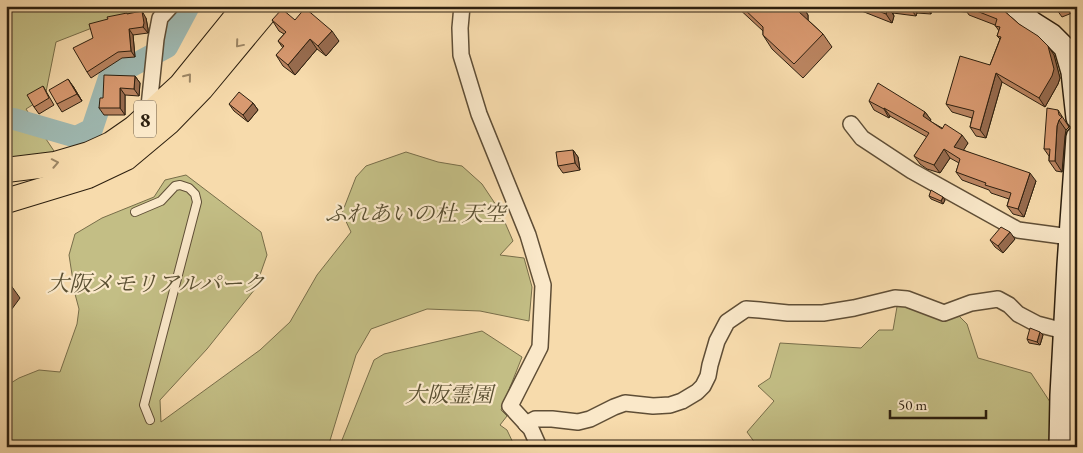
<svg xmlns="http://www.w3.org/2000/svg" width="1083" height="453" font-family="'EB Garamond','Noto Serif JP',serif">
<rect width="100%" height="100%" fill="#f7dbac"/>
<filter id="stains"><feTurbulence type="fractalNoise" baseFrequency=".004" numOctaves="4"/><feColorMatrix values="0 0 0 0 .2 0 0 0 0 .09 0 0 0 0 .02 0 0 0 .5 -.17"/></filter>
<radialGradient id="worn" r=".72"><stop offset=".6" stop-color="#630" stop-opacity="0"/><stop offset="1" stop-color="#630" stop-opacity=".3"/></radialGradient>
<g fill="#c3be85" stroke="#786e4a">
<polygon points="6,6 140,6 133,12 56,42 45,97 26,109 56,154 6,158"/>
<polygon points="406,152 438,162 462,166 482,184 500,211 513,241 500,255 524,258 532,287 529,321 480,311 427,309 371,329 356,355 328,447 6,447 6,386 19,378 39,370 60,372 77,324 79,309 75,294 69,255 75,234 102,218 154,197 165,180 186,175 261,232 267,255 255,289 207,349 160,400 161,422 260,350 290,322 317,275 351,232 342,213 356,177 366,166"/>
<polygon points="898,301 957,314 967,324 978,358 1031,373 1058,414 1054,447 758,447 747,432 774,401 758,386 770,378 780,343 861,348 879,330 893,330"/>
<polygon points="482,331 522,357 501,410 507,416 500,425 507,430 515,447 348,447 340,445 374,360 384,354"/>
</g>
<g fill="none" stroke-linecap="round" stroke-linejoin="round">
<polyline stroke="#9fb9b2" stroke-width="22" points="6,120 14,119 76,137 92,129 109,78 167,47 189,6"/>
<defs>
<polyline id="lane" points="135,212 161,201 175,186 180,185 189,188 195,194 197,202 144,405 150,420"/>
<g id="street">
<polyline points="462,6 460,28 461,55 479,114 528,235 543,285 540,347 510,406 531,429 539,447"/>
<polyline points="148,116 156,39 160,18 171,6"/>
<polyline points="851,124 862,138 912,171 1018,230 1070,237"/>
<polyline points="526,424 535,419 552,419 578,422 590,419 614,407 625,403 653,406 670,405 682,401 697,392 703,386 708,376 710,365 717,341 727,322 746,309 760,310 788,313 823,313 854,308 895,298 907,299 944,313 971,303 998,299 1009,305 1018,314 1037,324 1064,331"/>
</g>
<g id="secondary">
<polyline points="1014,6 1033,23 1052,35 1065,48 1072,72 1077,118"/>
<polyline points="1060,447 1061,395 1068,265 1077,137"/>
</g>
<g id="primary">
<polyline points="6,170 55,164 89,154 111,144 134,128 181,85 245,6"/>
<polyline points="6,201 88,176 126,158 169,122 201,89 270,6"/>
</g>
</defs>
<use href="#lane" stroke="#5f4e36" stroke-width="10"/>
<use href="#street" stroke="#5f4e36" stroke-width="18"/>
<use href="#secondary" stroke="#2c1f0f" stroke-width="24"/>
<use href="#primary" stroke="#2c1f0f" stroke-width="26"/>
<use href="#lane" stroke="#fae8c9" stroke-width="8"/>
<use href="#street" stroke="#fae8c9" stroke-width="15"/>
<use href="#secondary" stroke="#fae8c9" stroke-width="21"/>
<use href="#primary" stroke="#f7dbac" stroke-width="24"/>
</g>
<g fill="#ba8460" stroke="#2c1f0f">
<polygon points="736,6 802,6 808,15 808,20 823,34 832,47 803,78 772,49 763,35 763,31"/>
<polygon points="849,6 931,6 931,14 917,13 916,16 893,13 894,16 892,23"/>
<polygon points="940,6 1001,6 1002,9 1054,55 1060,78 1058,84 1045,107 1002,82 986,138 976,136 970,127 972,118 952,112 946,104 990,65 1000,39 997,36 999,31 995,25 969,15 967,12 943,10"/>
<polygon points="1056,6 1077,6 1077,11 1062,17 1057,10"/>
<polygon points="128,14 146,18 148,29 148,33 133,35 135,57 122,58 91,78 87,72"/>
<polygon points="272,20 295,20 339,41 326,56 317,49 295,75 283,66 276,55 283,48 278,41 284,34 279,31"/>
<polygon points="135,76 140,83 139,96 125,95 125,115 104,115 99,108 103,98"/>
<polygon points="43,86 54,105 39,114 34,107"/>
<polygon points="73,86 82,101 62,112 57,104"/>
<polygon points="869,101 925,112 931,120 930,121 968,143 963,150 1036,181 1024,217 1013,214 1007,206 1009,199 991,193 989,190 962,180 956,172 959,163 950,158 940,173 927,169 920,164 914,156 927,137 890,116 889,118 874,110"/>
<polygon points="253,103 258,110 248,122 234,111 229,104"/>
<polygon points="1058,110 1069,127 1066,130 1065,136 1062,172 1056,171 1049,161 1049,156 1044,149"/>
<polygon points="573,150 578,157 580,170 563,173 558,166"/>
<polygon points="929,196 945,200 943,204 931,199"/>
<polygon points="1015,239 1003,253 995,247 990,240"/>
<polygon points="1043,335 1040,345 1029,343 1027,339"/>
</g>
<g fill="#976b4e" stroke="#2c1f0f">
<polygon points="798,6 802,6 808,15 808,24 798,11"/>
<polygon points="888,6 894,16 892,23 886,14"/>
<polygon points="911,6 912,6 917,13 916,16 910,8"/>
<polygon points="925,6 931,6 931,14"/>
<polygon points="142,11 146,18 148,29 148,33 143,27"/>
<polygon points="129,29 133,35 135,57 131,51"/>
<polygon points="332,31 339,41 326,56 318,46"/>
<polygon points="310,39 317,49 295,75 288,65"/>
<polygon points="1048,46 1054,55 1060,78 1058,84 1045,107 1039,98"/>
<polygon points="996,73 1002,82 986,138 980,130"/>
<polygon points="135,76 140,83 139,96 134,89"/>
<polygon points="68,79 73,86 82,101 77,94"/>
<polygon points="120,88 125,95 125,115 120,108"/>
<polygon points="253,103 258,110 248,122 243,115"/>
<polygon points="884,108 890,116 889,118 884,109"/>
<polygon points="925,112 931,120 928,124 923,116"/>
<polygon points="1059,120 1066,130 1065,136 1062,172 1055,161 1057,126"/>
<polygon points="962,135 968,143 960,156 954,147"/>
<polygon points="944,149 950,158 940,173 934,165"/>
<polygon points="573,150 578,157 580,170 575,163"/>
<polygon points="1030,173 1036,181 1024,217 1018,209"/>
<polygon points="943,197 945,200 943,204 941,201"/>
<polygon points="1010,232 1015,239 1003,253 998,246"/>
<polygon points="10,284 20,298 6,317 6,290"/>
<polygon points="1040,332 1043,335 1040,345 1037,342"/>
</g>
<g fill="#d89970" stroke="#2c1f0f">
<polygon points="741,6 798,6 798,11 823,34 794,64 763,35 763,27"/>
<polygon points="865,6 888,6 888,7 886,14"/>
<polygon points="964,6 997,6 1002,9 1019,24 1038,36 1048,46 1054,69 1052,76 1039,98 996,73 980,130 970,127 974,111 946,104 960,56 990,65 1001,37 997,36 1000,27 995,26 997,19"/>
<polygon points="1056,6 1067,6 1057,10"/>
<polygon points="305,8 332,31 318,46 310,39 288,65 276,55 284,46 278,41 286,32 272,20 282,9 295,20"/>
<polygon points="142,11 144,23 143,27 129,29 131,51 118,52 87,72 73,48 93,38 89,24 108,19 107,17 127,13 127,14"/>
<polygon points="104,75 135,76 134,89 120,88 120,108 99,108 100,98 103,98"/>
<polygon points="68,79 77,94 57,104 49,90"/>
<polygon points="878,83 925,112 923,116 942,129 945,124 962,135 954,147 1030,173 1018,209 1007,206 1011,193 985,185 986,183 956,172 960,159 944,149 934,165 921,160 914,156 929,133 884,108 884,109 869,101"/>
<polygon points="43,86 49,98 34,107 27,95"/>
<polygon points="239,92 253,103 243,115 229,104"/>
<polygon points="1047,108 1058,110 1059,115 1062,117 1059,120 1057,126 1055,161 1049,161 1050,149 1044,149"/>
<polygon points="573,150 575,163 558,166 556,152"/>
<polygon points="931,190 943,197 941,201 929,196"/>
<polygon points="1001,227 1010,232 998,246 990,240"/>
<polygon points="1077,232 1077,266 1074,265"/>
<polygon points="6,281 10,284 6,290"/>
<polygon points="1030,328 1040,332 1037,342 1027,339"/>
</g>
<defs><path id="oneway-chevron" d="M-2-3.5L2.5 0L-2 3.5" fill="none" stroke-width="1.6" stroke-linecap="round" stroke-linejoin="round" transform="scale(1.25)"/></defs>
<g stroke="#9c8665">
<use href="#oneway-chevron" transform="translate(239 44) rotate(130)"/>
<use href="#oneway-chevron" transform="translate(188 77) rotate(-51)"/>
<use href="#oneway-chevron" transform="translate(55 163) rotate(-11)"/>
</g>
<g text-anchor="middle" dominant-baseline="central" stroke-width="4.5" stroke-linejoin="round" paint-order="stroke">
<rect fill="#fae8c9" stroke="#6a5b47" stroke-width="1" x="134" y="100.5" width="22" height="37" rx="4"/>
<g font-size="21" font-weight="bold" fill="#2c1f0f">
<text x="145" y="119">8</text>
</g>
<g font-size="22" font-style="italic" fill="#594f32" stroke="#fae8c9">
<text x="415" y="213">ふれあいの杜 天空</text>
<text x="156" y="283">大阪メモリアルパーク</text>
<text x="449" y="394">大阪霊園</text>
</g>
</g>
<rect width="1083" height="453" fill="none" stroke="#f7dbac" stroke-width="25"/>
<rect x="8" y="8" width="1068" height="438" fill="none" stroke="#2c1f0f" stroke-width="2.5"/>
<rect x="12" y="12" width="1058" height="428" fill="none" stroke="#2c1f0f"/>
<path d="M890 410v8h96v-8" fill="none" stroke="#2c1f0f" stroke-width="2.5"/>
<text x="898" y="410" font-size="15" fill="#2c1f0f" stroke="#fae8c9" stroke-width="4" paint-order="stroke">50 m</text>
<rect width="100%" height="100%" filter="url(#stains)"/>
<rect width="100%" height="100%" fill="url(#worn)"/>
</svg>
